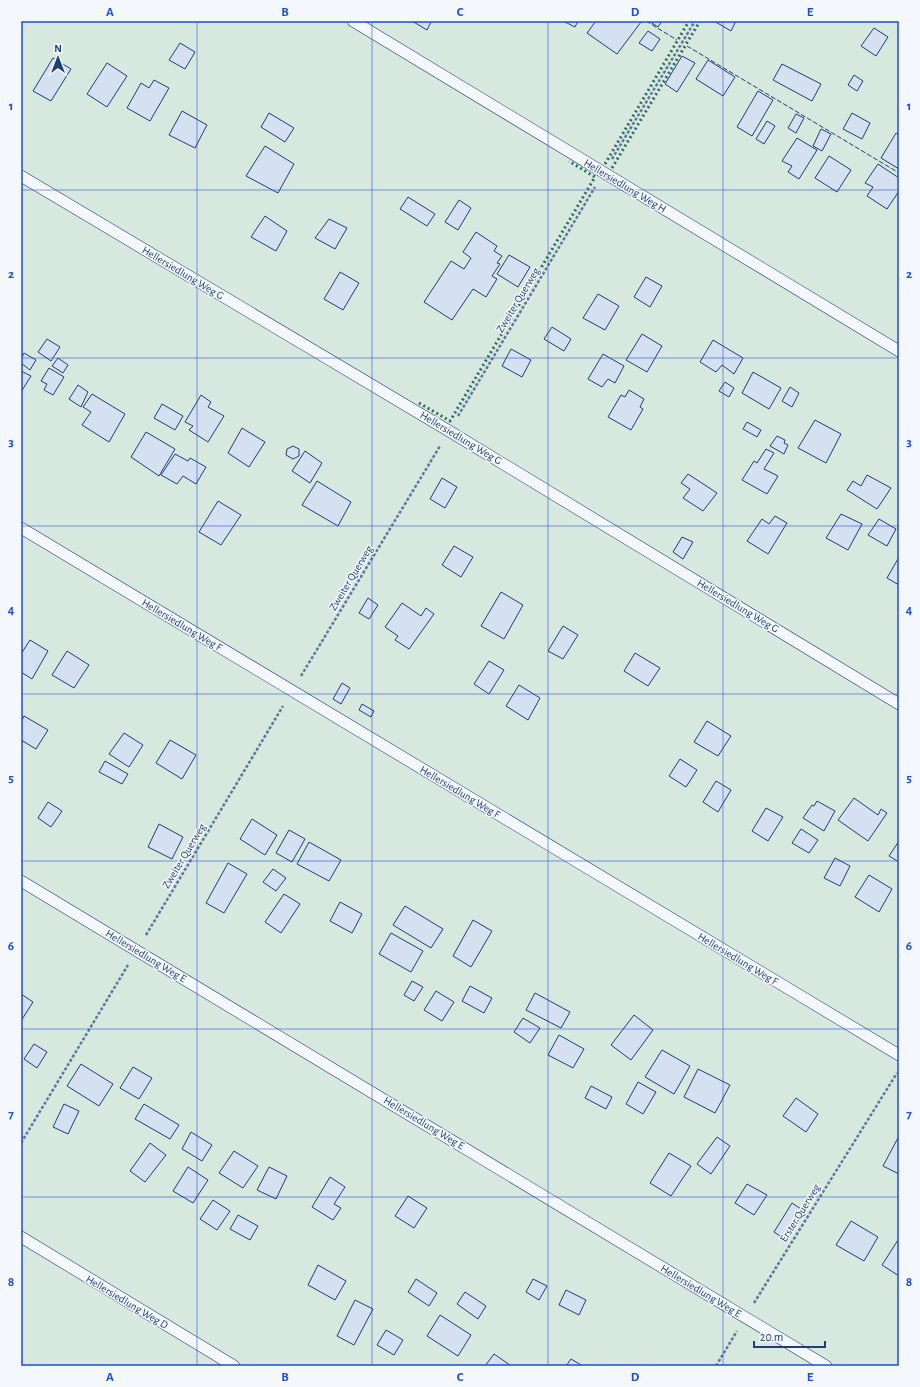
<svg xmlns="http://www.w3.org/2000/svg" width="920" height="1387" font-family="'Alegreya Sans',sans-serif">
<rect width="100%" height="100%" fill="#f4f7fb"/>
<rect fill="#d7e8df" stroke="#687fa3" x="21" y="21" width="878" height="1345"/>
<g fill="#d5e0f0" stroke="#1d3f73">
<polygon points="412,21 430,21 431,22 427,30"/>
<polygon points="563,21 578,21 575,27"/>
<polygon points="596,21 639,21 641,22 617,54 587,33"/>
<polygon points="649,21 662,21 658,27"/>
<polygon points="714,21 736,21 731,31"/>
<polygon points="874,28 888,37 876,56 861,46"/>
<polygon points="648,31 660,39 652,51 639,43"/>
<polygon points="180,43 195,52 185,69 169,60"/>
<polygon points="682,56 695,63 677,92 665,84"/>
<polygon points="53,58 71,69 51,101 33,91"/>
<polygon points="708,60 735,77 723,96 696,79"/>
<polygon points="107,63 127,76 107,107 87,94"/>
<polygon points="782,64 821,84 812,101 773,80"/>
<polygon points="854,75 863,81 857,91 848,85"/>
<polygon points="154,80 169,88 150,121 127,108 141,83 149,88"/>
<polygon points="758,91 773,100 752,136 737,127"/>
<polygon points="182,111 207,125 195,148 169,135"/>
<polygon points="269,113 294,128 285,142 261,127"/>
<polygon points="852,113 870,123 862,139 843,129"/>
<polygon points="796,114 804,118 796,133 788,128"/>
<polygon points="767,121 775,126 764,144 756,139"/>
<polygon points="821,129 831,134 822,151 813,146"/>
<polygon points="896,133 899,135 899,169 881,158"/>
<polygon points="797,138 817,150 799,179 788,172 792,166 782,161"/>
<polygon points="265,146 294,164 278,193 246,176"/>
<polygon points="829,156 851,170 837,192 815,178"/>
<polygon points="878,164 899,178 899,191 887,209 867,196 873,187 865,183"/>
<polygon points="408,197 435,214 427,226 400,209"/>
<polygon points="459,200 471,208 458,230 445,222"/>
<polygon points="265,216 287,231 276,251 251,237"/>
<polygon points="329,219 347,228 335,249 315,238"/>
<polygon points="476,232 497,246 494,251 502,256 497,263 500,264 492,276 497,279 486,297 473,289 452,320 424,302 451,261 464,269 471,258 463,252"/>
<polygon points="509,255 530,267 518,287 497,274"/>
<polygon points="340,272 359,283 343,310 324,299"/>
<polygon points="646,277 662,286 650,307 634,297"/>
<polygon points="598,294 619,306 605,330 583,318"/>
<polygon points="552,327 571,339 564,351 544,339"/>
<polygon points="642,334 662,346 647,372 626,360"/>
<polygon points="47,339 60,347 51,361 38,352"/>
<polygon points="713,340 743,358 734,374 722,365 716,372 700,362"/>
<polygon points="511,349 531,360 522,377 502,366"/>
<polygon points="24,353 36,360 30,370 21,363 21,359"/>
<polygon points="603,354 624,366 615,383 608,379 602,387 588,379"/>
<polygon points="58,358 68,365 63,373 52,366"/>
<polygon points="49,368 64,377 53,395 44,390 47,384 41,381"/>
<polygon points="21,371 31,376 21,392"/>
<polygon points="753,372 781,388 769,409 742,393"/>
<polygon points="725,382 734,388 729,397 719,391"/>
<polygon points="78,385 88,392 81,407 69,399"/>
<polygon points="790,387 799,393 792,407 782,401"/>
<polygon points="629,390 644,399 640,407 643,409 631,430 608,417 621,395 625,397"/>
<polygon points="92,394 125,414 109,442 82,425 91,412 83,407"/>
<polygon points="201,395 211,402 208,407 224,416 208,442 189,430 193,426 185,422"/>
<polygon points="162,404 183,416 175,430 154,418"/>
<polygon points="815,420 841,434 826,463 798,448"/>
<polygon points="747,422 761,430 757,437 743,429"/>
<polygon points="242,428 265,442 249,467 228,453"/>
<polygon points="146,432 175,449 159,476 131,457"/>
<polygon points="777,436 785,440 784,443 788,445 784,454 770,446"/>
<polygon points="293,446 299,449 299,456 293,459 286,455 287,449"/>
<polygon points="766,449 774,453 764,469 778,476 767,494 742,480 754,461 757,463"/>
<polygon points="305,451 322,463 310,483 292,471"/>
<polygon points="175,454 188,461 190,458 206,467 196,484 183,476 177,484 161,475"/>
<polygon points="688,474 717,493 703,511 683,498 690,489 681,483"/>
<polygon points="867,475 891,488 877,509 847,490 853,481 861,486"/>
<polygon points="442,478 457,487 445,508 430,499"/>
<polygon points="317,481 351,502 338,526 302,505"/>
<polygon points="218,501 241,515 221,545 199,532"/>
<polygon points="841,514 862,524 848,550 826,538"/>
<polygon points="775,516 787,523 768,554 747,541 762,519 769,524"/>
<polygon points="879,519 896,529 887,546 868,535"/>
<polygon points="682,537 693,542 683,559 673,552"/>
<polygon points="454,546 473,557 461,577 442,565"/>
<polygon points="899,557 899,585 887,578"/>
<polygon points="501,592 523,605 504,639 481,626"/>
<polygon points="368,598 378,605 369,619 359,613"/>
<polygon points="402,603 421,616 426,608 434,614 409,649 395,640 398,636 385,627"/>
<polygon points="563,626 578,635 563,659 548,651"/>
<polygon points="30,640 48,651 32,679 21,672 21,654"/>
<polygon points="67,651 89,665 74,688 52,675"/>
<polygon points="635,653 660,668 648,686 624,671"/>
<polygon points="489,661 504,670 489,694 474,684"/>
<polygon points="342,683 350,688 341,704 333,699"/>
<polygon points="519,685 540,698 528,720 506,706"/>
<polygon points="362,704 374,711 371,717 359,710"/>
<polygon points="24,716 48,730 36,749 21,740 21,722"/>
<polygon points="707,721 731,736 718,756 694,742"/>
<polygon points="124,733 143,745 129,767 109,754"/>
<polygon points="170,740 196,755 182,779 156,763"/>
<polygon points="680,759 697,770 686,787 669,776"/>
<polygon points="105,761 128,774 122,784 99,772"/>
<polygon points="716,781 731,790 718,812 703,802"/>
<polygon points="854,798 878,815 881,809 887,813 868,841 838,820"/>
<polygon points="817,801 835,811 824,831 803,818 812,805 814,806"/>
<polygon points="48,802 62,811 51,827 38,818"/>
<polygon points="766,808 783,817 768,841 752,831"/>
<polygon points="252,819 277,835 265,855 240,839"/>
<polygon points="159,824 183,837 172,859 148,847"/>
<polygon points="801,829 818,840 809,853 792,843"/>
<polygon points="289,830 305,839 292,862 276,853"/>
<polygon points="899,841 899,862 889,856"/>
<polygon points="309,842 341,860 329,881 297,864"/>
<polygon points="835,858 850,866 840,886 824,878"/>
<polygon points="228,863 247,874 224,913 206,903"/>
<polygon points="273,869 286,878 276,891 263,882"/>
<polygon points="869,875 892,889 879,912 855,897"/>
<polygon points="284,894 300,904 281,933 265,922"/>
<polygon points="340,902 362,914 352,933 330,921"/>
<polygon points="405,906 443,929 431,948 393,925"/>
<polygon points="473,920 492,931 471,967 453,956"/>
<polygon points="391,933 423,951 411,972 379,954"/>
<polygon points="412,981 423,987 414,1001 404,995"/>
<polygon points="470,986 492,998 484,1013 462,1001"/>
<polygon points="436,991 454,1002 442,1021 424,1010"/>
<polygon points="535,993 570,1012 561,1028 526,1010"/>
<polygon points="21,994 33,1002 21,1021"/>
<polygon points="634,1015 653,1030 631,1060 611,1045"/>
<polygon points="523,1018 540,1028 530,1043 514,1032"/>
<polygon points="559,1035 584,1049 573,1068 548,1055"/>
<polygon points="34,1044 47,1052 37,1068 24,1059"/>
<polygon points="662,1050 690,1066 674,1094 645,1077"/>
<polygon points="81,1064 113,1084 99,1106 67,1086"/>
<polygon points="133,1067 152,1078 139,1099 120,1088"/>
<polygon points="698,1069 730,1085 715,1113 684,1097"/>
<polygon points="638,1082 656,1092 643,1114 626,1104"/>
<polygon points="591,1086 612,1097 606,1109 585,1098"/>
<polygon points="796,1098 818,1114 806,1132 783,1116"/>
<polygon points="64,1104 79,1111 68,1134 53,1127"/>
<polygon points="144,1104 179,1125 170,1139 135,1119"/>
<polygon points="191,1132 212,1145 202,1161 182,1149"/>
<polygon points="899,1136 899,1174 883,1166"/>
<polygon points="717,1137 730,1146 711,1174 697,1164"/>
<polygon points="150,1143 166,1155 145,1182 130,1171"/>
<polygon points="234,1151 258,1166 243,1188 219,1173"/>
<polygon points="669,1153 691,1166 671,1196 650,1183"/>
<polygon points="188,1167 208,1180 193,1203 173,1191"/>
<polygon points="269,1167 287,1176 276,1199 257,1190"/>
<polygon points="330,1177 345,1187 334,1204 341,1208 333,1220 312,1207"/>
<polygon points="747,1184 767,1195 754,1215 735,1203"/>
<polygon points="408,1196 427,1208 414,1228 395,1216"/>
<polygon points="213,1200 230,1211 217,1230 200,1219"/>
<polygon points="792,1203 804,1211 786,1240 774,1232"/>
<polygon points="238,1215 258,1226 250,1240 230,1229"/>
<polygon points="851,1221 878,1237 864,1261 836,1245"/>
<polygon points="898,1240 899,1240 899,1276 882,1265"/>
<polygon points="318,1265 346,1281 335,1300 308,1285"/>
<polygon points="416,1279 437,1293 429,1306 408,1292"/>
<polygon points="533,1279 547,1286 539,1300 526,1292"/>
<polygon points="566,1290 586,1300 579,1315 559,1305"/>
<polygon points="465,1292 486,1306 478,1319 457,1304"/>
<polygon points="355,1300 373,1309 354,1345 337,1336"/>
<polygon points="440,1315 471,1335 458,1356 427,1336"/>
<polygon points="386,1330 403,1340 394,1355 377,1345"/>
<polygon points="494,1354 510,1365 509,1366 485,1366"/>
<polygon points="571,1359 583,1366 566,1366"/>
</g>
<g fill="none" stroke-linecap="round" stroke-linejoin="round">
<defs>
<g id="lane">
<polyline points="353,21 899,351"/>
<polyline points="21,176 449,431 899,704"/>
<polyline points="21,528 899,1055"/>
<polyline points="21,881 826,1366"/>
<polyline points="21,1237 234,1366"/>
</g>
</defs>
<use href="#lane" stroke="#1d3f73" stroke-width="12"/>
<g stroke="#5e769c" stroke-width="2.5" stroke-dasharray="3 2" stroke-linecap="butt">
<polyline points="612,159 695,21"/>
<polyline points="458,416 595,187"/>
<polyline points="301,676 440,446"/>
<polyline points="146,935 283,706"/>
<polyline points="21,1143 128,965"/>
<polyline points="754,1303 897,1073"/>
<polyline points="716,1366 737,1331"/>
</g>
<use href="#lane" stroke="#f4f7fb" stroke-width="11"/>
<g stroke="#2c6c60" stroke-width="3" stroke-dasharray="2 3" stroke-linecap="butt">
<polyline points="605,164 689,21"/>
<polyline points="612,168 700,21"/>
<polyline points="419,403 450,421 595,177 569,161"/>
</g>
<g stroke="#1d3f73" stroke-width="1" stroke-dasharray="5 2" stroke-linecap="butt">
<polyline points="646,21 677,40"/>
<polyline points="687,46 899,173"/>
</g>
</g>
<path fill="none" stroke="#1d4ed8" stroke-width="1" stroke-opacity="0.55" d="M 197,21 L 197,1366M 372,21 L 372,1366M 548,21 L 548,1366M 723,21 L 723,1366M 21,190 L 899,190M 21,358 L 899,358M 21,526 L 899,526M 21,694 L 899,694M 21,861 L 899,861M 21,1029 L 899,1029M 21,1197 L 899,1197"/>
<g text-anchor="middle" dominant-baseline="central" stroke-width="3" stroke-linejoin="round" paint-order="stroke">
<g font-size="11" fill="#1d3f73" stroke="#f4f7fb">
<text transform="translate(625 186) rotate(31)">Hellersiedlung Weg H</text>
<text transform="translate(183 273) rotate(31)">Hellersiedlung Weg G</text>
<text transform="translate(518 300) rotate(-59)">Zweiter Querweg</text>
<text transform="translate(461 438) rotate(31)">Hellersiedlung Weg G</text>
<text transform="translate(351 578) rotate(-59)">Zweiter Querweg</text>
<text transform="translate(738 606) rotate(31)">Hellersiedlung Weg G</text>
<text transform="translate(182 625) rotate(31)">Hellersiedlung Weg F</text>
<text transform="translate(460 792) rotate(31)">Hellersiedlung Weg F</text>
<text transform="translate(184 856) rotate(-59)">Zweiter Querweg</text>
<text transform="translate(146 956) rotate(31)">Hellersiedlung Weg E</text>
<text transform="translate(738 959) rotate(31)">Hellersiedlung Weg F</text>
<text transform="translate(424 1123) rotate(31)">Hellersiedlung Weg E</text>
<text transform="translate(800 1213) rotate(-58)">Erster Querweg</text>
<text transform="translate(701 1291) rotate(31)">Hellersiedlung Weg E</text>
<text transform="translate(127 1302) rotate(31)">Hellersiedlung Weg D</text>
</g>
</g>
<rect width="920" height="1387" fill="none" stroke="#f4f7fb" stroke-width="44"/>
<g transform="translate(58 58)" stroke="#f4f7fb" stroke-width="3" paint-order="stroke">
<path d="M0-3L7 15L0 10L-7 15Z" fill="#1d3f73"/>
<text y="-6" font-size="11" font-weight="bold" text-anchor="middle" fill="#1d3f73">N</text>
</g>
<path d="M754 1341v6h71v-6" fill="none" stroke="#1d3f73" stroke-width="2"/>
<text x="760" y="1341" font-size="12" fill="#1d3f73" stroke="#f4f7fb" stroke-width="3" paint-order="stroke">20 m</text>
<rect x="22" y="22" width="876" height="1343" fill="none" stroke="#1d4ed8" stroke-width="1.5"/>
<g font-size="13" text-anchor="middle" font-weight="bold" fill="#1d4ed8">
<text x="110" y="16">A</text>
<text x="285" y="16">B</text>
<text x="460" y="16">C</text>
<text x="635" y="16">D</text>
<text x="810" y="16">E</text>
<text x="11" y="110">1</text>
<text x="909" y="110">1</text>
<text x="11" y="278">2</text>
<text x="909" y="278">2</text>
<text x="11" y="446">3</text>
<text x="909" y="446">3</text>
<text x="11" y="614">4</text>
<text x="909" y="614">4</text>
<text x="11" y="782">5</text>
<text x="909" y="782">5</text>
<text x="11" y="950">6</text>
<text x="909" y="950">6</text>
<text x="11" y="1118">7</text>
<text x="909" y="1118">7</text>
<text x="11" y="1286">8</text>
<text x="909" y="1286">8</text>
<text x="110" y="1381">A</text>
<text x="285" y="1381">B</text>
<text x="460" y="1381">C</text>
<text x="635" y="1381">D</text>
<text x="810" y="1381">E</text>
</g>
</svg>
